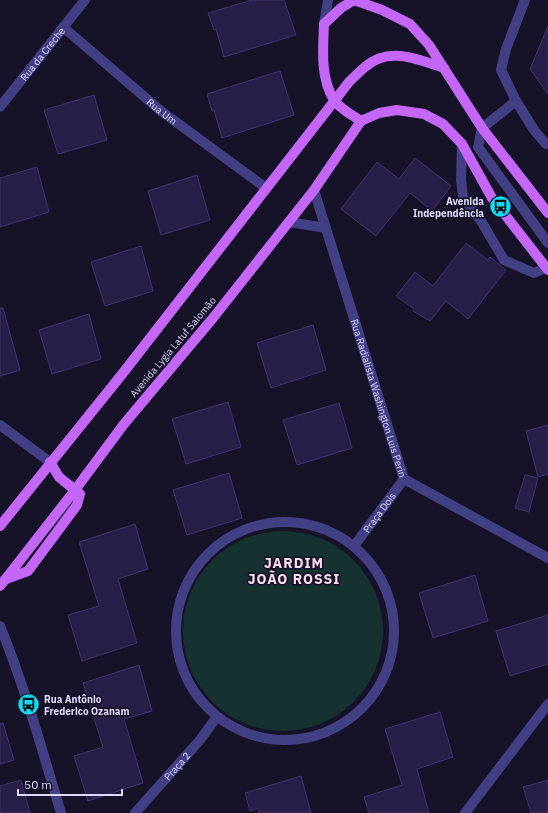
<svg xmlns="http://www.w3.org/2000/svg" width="548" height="813" font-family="'IBM Plex Sans',sans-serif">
<rect width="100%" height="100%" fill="#161228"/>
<circle fill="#153231" cx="283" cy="631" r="100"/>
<g fill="#281f48" stroke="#403273">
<polygon points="252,0 284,0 296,35 224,57 216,29 214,30 208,13"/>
<polygon points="548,26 548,94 530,69"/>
<polygon points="280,71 294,115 222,138 214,110 212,111 207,94"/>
<polygon points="94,95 107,140 58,154 44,110"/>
<polygon points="415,158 451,186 432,211 410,193 376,236 341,209 377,162 399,179"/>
<polygon points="37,167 49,212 0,227 0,178"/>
<polygon points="197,175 210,220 161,235 148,191"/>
<polygon points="466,243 488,260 490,257 506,270 468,319 446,301 430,321 413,311 414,309 396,296 415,272 433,286"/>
<polygon points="141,246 153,291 105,306 91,262"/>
<polygon points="0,308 3,308 20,370 0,376"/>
<polygon points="89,314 101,359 52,374 39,330"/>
<polygon points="313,325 326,370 271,388 257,343"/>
<polygon points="228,402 241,447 186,464 172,419"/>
<polygon points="339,403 352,448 297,465 283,420"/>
<polygon points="548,425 548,474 538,477 526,431"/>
<polygon points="229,473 242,518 187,535 173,490"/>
<polygon points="525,475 538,478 529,512 515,508"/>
<polygon points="135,524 148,569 118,579 137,643 82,661 68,615 99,606 79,542"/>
<polygon points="475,575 488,621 433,638 419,593"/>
<polygon points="548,615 548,664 510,676 496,631"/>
<polygon points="139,665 152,711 124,719 143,783 88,801 74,756 103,747 83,683"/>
<polygon points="440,712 453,757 417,769 429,813 369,813 364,797 402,785 385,729"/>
<polygon points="3,723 14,760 0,764 0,724"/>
<polygon points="301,776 311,813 259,813 258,808 250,811 245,793"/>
<polygon points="21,780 30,813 0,813 0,786"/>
<polygon points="548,780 548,813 531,813 523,787"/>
</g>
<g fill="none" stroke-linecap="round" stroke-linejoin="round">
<g stroke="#433f84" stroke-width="10">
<polyline points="324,24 328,0"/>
<path id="s1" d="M 63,27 L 161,111 L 266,188"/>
<polyline points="516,101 501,70 506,49 525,0"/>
<path id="s2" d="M 0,107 L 85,0"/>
<polyline points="462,144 461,180 463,197 481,221 504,260 534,273 546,268"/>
<polyline points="548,144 546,144 534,130 516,101 482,128 478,147 548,243"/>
<path id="s3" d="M 314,190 L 404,479 L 548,558"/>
<polyline points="289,222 326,228"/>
<polyline points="0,425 50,462"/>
<circle cx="285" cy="631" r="109"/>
<path id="s4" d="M 354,546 L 404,479"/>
<path d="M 0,626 C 25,687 42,750 61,813"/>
<path id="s5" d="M 135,813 L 200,740 L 216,718"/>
<polyline points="465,813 548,704"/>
</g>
<g stroke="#c467f7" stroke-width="10">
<polyline points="354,0 382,10 410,24 429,45 482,128 548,213"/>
<path d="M 354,0 L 341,8 L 324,24 C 323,48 320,78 334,100 C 340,109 352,115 361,121"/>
<polyline points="361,121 379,113 397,110 424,114 443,124 462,144 492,198 548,270"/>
<path d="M 0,526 L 123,373 L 349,82 C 354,77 359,72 365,67 C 388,46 418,59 444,68"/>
<polyline points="6,579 28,571 77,505 80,494 59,477 50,462"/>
<polyline points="0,586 75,490 124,424 213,318 314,190 361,121"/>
</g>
</g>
<defs>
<symbol id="bus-disc" viewBox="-11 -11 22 22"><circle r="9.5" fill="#11d8f3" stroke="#161228"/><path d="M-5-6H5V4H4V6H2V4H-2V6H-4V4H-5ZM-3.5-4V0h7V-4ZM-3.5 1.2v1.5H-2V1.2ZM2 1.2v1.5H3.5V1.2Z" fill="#111"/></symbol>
</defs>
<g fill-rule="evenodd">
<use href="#bus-disc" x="488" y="194" width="25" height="25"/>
<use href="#bus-disc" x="16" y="692" width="25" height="25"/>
</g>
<g text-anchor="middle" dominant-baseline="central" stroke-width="3.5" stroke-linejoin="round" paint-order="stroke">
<g font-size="10" fill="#dfdafd" stroke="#161228">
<text stroke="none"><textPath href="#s2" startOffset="68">Rua da Creche</textPath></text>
<text stroke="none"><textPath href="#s1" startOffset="130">Rua Um</textPath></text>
<text transform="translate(173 347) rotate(-50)">Avenida Lygia Latuf Salomão</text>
<text stroke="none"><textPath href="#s3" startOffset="218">Rua Radialista Washington Luis Perin</textPath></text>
<text stroke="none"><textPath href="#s4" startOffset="42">Praça Dois</textPath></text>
<text stroke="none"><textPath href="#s5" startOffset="63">Praça 2</textPath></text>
</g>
<g font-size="10" font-weight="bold" fill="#dfdafd" stroke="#161228" text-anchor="end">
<text x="484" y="201">Avenida<tspan x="484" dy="12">Independência</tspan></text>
<text x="44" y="699" text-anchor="start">Rua Antônio<tspan x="44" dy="12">Frederico Ozanam</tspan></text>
</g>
<g font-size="14" font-weight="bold" letter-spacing="1" fill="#fddcf1" stroke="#161228">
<text x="294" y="563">JARDIM<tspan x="294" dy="16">JOÃO ROSSI</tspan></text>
</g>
</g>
<path d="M18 789v6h104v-6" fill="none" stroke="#dfdafd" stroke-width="2"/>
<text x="24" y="789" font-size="12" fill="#dfdafd" stroke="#161228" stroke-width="3" paint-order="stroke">50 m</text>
</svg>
